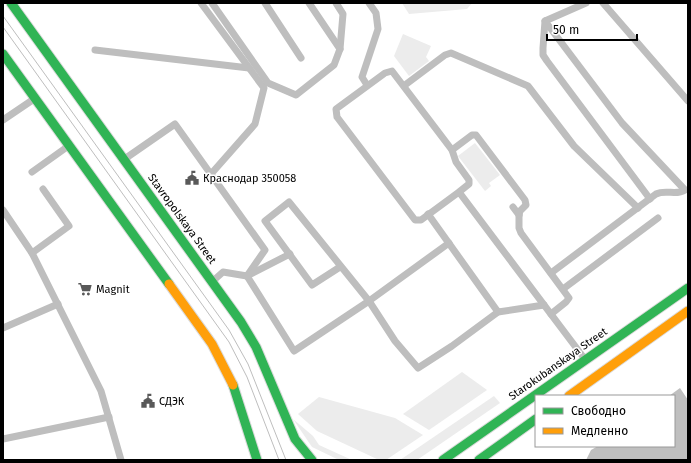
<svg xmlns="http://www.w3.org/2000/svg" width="691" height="463" font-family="'Fira Sans',sans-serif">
<rect width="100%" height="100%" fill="#fff"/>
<g fill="#ececec">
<polygon points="402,3 472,3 467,9 409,14"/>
<polygon points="403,34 431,46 426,57 429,61 409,76 394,56"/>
<polygon points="475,143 500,175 489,183 491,186 485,191 458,156"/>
<polygon points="462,372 487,390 429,430 403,414"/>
<polygon points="494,396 500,403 417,460 400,460"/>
<polygon points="319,397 395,418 423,435 386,460 379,460 317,431 298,414"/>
<polygon points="293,419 313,436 319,445 352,460 339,460 312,447"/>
</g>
<polygon fill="#bfbfbf" points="680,388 688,400 688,460 586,460 591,450 598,446 674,446 674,396 669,396"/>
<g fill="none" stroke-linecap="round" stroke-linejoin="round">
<defs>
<g id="fast">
<polyline points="11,3 241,322 256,347 295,439 312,460"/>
<polyline points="3,54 169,284"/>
<polyline points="233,385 257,460"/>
<polyline points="443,460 688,288"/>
<polyline points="479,460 536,419"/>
</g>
<g id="slow">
<polyline points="169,284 212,344 233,385"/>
<polyline points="569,396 688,311"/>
</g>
</defs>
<use href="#fast" stroke="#dbdbdb" stroke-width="11"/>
<use href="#slow" stroke="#dbdbdb" stroke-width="11"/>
<g stroke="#bebebe" stroke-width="7">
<polyline points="201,3 264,88 255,124 211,174"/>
<polyline points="212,3 268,83 296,95 334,65 340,49 343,14 336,3"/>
<polyline points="265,3 301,58"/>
<polyline points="309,3 340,49"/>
<polyline points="586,3 545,21 543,48 543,55 547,61 650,199"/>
<polyline points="603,3 688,101"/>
<path d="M 545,21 L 622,123 L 685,190 C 676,196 666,189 656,194 L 551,273"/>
<polyline points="95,50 249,68"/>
<polyline points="367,85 362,77 378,29 376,13 369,3"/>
<polyline points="405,85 445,55 451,53 528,86 574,146 638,208"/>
<polyline points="3,120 34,99"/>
<polyline points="452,150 472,135 476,135 525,200 526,205 520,211 519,215 519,228 521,233 569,298 566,302 551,314"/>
<polyline points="126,158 175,124 265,250 247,276 294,351 369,301 449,243"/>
<polyline points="32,172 67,147"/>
<polyline points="459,192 469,184 469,180 456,162 452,150 392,71 385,73 336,109 337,117 415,220 421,220 459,192 584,358"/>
<polyline points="513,207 519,215"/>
<polyline points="3,210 32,253 101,391 121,460"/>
<polyline points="428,214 498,312"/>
<polyline points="32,253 69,226 43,189"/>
<polyline points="340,267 312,285 265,221 289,202 369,301 395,341 418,368 452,346 498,312 544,305"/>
<polyline points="214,280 223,272 247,276 290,254"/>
<polyline points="563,289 658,218"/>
<polyline points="3,328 58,304"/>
<polyline points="3,439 109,417"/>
</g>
<use href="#fast" stroke="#30b455" stroke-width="9"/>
<use href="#slow" stroke="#ff9f0a" stroke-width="9"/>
<g stroke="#bebebe" stroke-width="1">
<polyline points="3,16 229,330 248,364 286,460"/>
<polyline points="3,27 229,342 247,377 279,460"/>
</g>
</g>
<defs>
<symbol id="civic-bare" viewBox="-9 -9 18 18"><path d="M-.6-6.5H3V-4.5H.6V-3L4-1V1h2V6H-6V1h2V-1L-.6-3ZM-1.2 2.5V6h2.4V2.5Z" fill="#595959" stroke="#fff" stroke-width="2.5" paint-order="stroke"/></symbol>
<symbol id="supermarket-bare" viewBox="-9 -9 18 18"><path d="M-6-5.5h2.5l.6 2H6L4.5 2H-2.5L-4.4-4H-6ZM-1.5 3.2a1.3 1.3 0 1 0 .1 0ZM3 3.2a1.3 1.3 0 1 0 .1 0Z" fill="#595959" stroke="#fff" stroke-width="2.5" paint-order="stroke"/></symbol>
</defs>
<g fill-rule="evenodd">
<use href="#civic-bare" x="182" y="168" width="20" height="20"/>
<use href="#supermarket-bare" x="75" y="279" width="20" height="20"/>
<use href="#civic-bare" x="138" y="391" width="20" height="20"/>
</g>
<g text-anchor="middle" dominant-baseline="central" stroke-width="3" stroke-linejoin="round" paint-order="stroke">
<g font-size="11" fill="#000" stroke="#fff" text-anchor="start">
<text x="203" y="178">Краснодар 350058</text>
<text x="96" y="289">Magnit</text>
<text x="159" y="401">СДЭК</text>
</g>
<g font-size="11" fill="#000" stroke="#fff">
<text transform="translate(182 219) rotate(54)">Stavropolskaya Street</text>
<text transform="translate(558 364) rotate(-35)">Starokubanskaya Street</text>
</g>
</g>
<rect width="691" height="463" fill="none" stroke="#000000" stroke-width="8"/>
<rect x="535" y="395" width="140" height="52" fill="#ffffff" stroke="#999999"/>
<rect x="543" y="408" width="20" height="6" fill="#30b455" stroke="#999999"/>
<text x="571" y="415" font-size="12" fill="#000000">Свободно</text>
<rect x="543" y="428" width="20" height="6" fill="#ff9f0a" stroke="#999999"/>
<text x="571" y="435" font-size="12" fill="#000000">Медленно</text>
<path d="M547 34v6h90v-6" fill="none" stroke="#000000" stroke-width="2"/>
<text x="553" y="34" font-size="12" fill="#000000" stroke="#ffffff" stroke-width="3" paint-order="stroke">50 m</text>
</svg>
